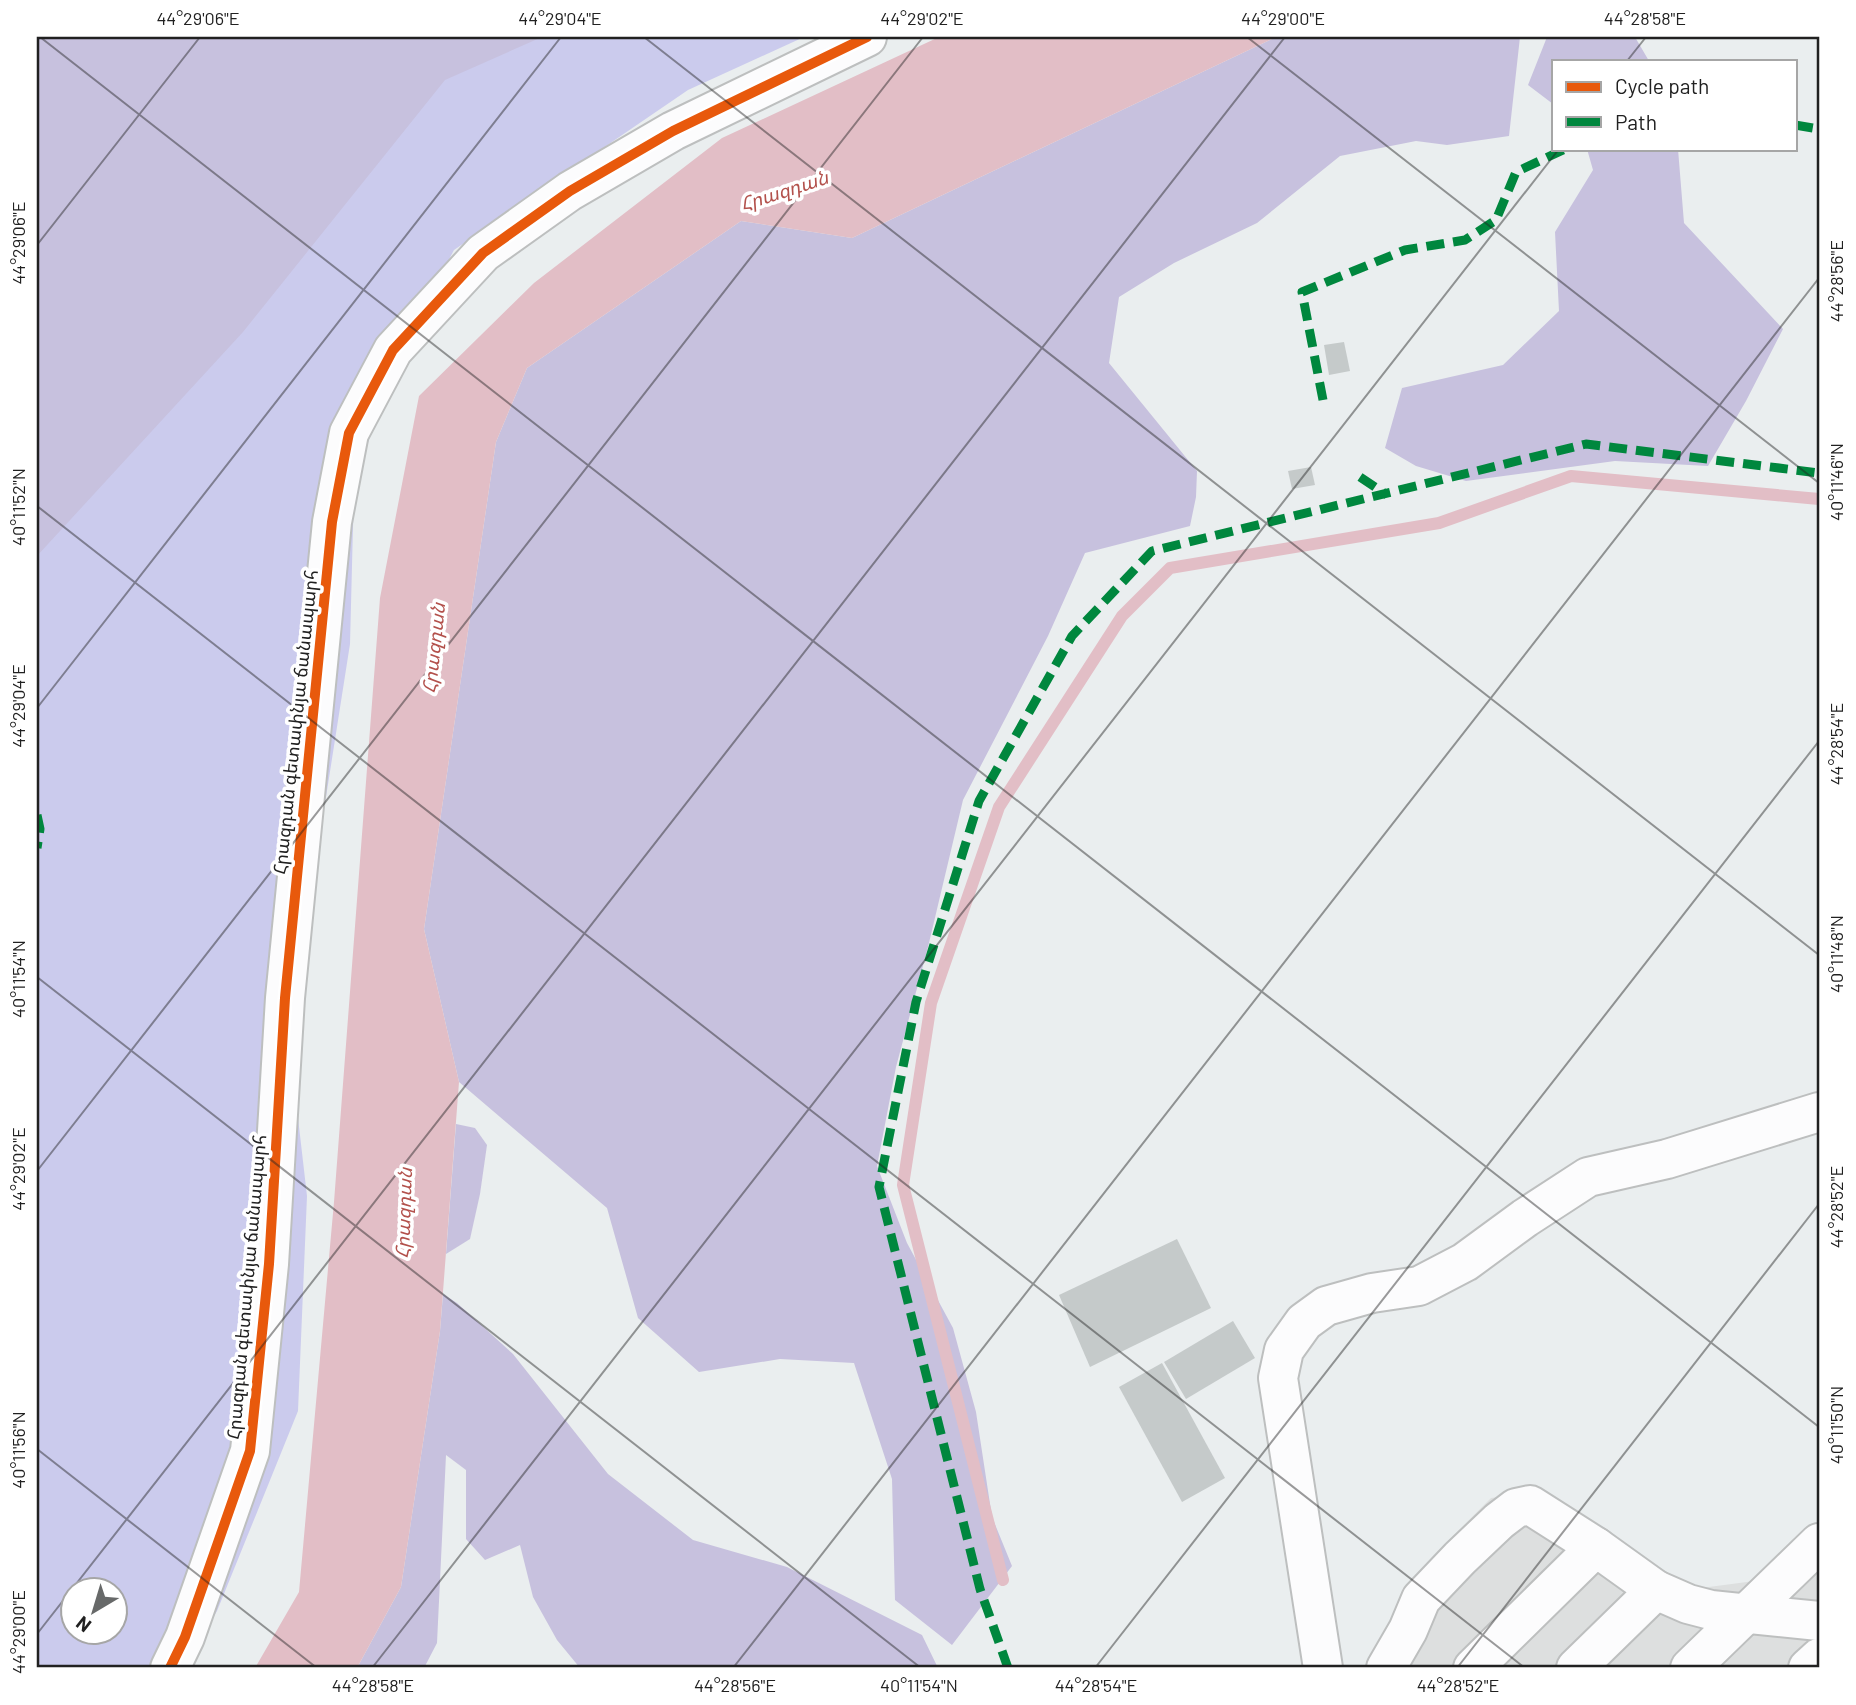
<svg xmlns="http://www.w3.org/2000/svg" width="1856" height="1705" font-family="Barlow,'Noto Sans Armenian',sans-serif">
<rect width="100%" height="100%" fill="#eaeeef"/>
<path fill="#cbcbed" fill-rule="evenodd" d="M 37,37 L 804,37 L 688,90 L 454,250 L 392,366 L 354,487 L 350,644 L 326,797 L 286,1014 L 307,1196 L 298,1411 L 217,1611 L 183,1668 L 37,1668 ZM 74,1590 L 116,1590 L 116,1632 L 74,1632 Z"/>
<g fill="#c7c1de">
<polygon points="37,37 542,37 445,80 243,332 37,556"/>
<polygon points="1276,37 1520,37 1509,136 1447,145 1416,141 1340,156 1257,223 1174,263 1119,297 1109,363 1197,471 1196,497 1190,526 1085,553 1048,636 963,800 928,947 896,1067 877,1166 907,1243 953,1328 976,1412 992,1517 1012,1566 952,1645 895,1600 892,1479 854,1363 780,1359 699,1372 638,1318 607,1208 459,1082 424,929 496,442 527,368 741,221 852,238"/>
<polygon points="1547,37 1635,37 1649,61 1553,61 1553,104 1528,85"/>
<polygon points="1587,149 1678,149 1684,223 1783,329 1746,401 1708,466 1615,461 1466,481 1416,466 1385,448 1402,388 1503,365 1559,311 1555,232 1593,170"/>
<polygon points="456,1124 475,1128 487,1145 480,1194 470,1239 446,1254"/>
<polygon points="443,1294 457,1303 513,1354 608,1474 693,1540 787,1567 922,1635 938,1668 580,1668 557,1640 533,1597 520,1545 485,1560 466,1539 466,1470 446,1455 437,1643 424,1668 357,1668 401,1587 440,1331"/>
</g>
<polygon fill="#dddfdf" points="1540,1492 1686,1590 1762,1580 1819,1522 1819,1668 1373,1668 1413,1586 1441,1548 1491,1498"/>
<polygon fill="#e2bec6" points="939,37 1276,37 852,238 741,221 527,368 496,442 424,929 459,1082 440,1331 401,1587 357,1668 255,1668 299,1592 334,1202 380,598 419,396 534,283 722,138"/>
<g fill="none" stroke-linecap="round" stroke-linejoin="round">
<polyline stroke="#e2bec6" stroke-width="12" points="1003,1580 903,1185 931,1003 999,807 1122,616 1170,568 1439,523 1571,476 1819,499"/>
</g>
<g fill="#c5caca">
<polygon points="1344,342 1350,371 1329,375 1324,345"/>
<polygon points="1311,467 1315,485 1292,489 1288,471"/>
<polygon points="1177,1239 1211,1308 1090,1367 1059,1295"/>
<polygon points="1233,1321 1255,1358 1186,1399 1164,1362"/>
<polygon points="1162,1363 1225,1478 1182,1502 1119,1387"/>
</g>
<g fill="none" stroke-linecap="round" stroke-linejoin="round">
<defs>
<g id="minor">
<polyline points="170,1668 185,1637 250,1451 269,1264 285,998 332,522 349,433 393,350 483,253 570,191 673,131 867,37"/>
<polyline points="1323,1668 1278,1378 1284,1350 1304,1322 1326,1306 1372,1293 1419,1286 1465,1262 1525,1218 1588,1177 1667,1159 1819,1112"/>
<polyline points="1386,1668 1408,1630 1421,1599 1460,1558 1499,1521 1516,1508 1530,1505 1596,1547"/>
<polyline points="1473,1668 1596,1547 1656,1590"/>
<polyline points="1576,1668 1656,1590 1688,1604 1711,1610 1819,1621"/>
<polyline points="1690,1668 1819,1543"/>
<polyline points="1808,1668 1819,1658"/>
</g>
</defs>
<use href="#minor" stroke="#bdbfbf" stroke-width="42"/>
<use href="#minor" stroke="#fcfcfd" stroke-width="38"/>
<g stroke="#00873e" stroke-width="9" stroke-dasharray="18 9" stroke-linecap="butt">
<polyline points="1795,125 1819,129"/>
<polyline points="1323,400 1302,292 1405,250 1465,240 1496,220 1516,172 1565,149"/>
<polyline points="1360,477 1387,495"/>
<polyline points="37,815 40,829 37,848"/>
<polyline points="1008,1668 980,1589 879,1187 916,1002 979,801 1072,636 1152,551 1586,444 1819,473"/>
</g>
<defs>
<polyline id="cycleway" points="170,1668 185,1637 250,1451 269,1264 285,998 332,522 349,433 393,350 483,253 570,191 673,131 867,37"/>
</defs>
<use href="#cycleway" stroke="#fff" stroke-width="15"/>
<use href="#cycleway" stroke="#e8590c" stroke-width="10"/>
</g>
<path fill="none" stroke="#212121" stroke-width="2" stroke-opacity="0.45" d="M 40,37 L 1819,1427M 644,37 L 1819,955M 1247,37 L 1819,483M 1627,61 L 1646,37M 37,245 L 200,37M 37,506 L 1525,1668M 37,708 L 561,37M 37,977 L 921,1668M 37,1171 L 923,37M 37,1449 L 317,1668M 37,1634 L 1285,37M 372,1668 L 1559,149M 733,1668 L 1819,278M 1095,1668 L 1819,741M 1457,1668 L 1819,1204M 1818,1668 L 1819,1667"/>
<g text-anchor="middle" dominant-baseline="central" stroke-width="7" stroke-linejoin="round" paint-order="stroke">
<g font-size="18" fill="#212121" stroke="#fff">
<text transform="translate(295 722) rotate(-84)">Հրազդան գետափնյա ճանապարհ</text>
<text transform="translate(246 1287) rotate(-85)">Հրազդան գետափնյա ճանապարհ</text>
</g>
<g font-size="19" font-style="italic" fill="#b3514c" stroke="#fff">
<text transform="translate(784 190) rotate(-18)">Հրազդան</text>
<text transform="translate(433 648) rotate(-84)">Հրազդան</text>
<text transform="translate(403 1213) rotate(-88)">Հրազդան</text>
</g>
</g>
<rect width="1856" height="1705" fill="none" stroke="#ffffff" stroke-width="77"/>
<rect x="1552" y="60" width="245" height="91" fill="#ffffff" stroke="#a6a6a6" stroke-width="2"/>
<rect x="1566" y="82" width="35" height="10" fill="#e8590c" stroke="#a6a6a6" stroke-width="2"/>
<text x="1615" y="94" font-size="21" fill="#212121">Cycle path</text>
<rect x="1566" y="117" width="35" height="10" fill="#00873e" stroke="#a6a6a6" stroke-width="2"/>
<text x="1615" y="130" font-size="21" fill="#212121">Path</text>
<g transform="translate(94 1611) rotate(218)"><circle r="33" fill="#ffffff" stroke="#a6a6a6" stroke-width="2"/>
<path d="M0-5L12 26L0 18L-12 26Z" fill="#676969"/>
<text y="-10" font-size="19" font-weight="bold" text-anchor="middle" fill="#212121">N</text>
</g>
<rect x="38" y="38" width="1780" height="1628" fill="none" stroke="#212121" stroke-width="2.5"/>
<g font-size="18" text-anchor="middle" fill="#212121">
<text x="198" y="25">44°29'06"E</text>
<text x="560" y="25">44°29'04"E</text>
<text x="922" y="25">44°29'02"E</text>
<text x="1283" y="25">44°29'00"E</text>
<text x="1645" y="25">44°28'58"E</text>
<text transform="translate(19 243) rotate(-90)" y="6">44°29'06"E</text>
<text transform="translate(1837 281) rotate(-90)" y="6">44°28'56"E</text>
<text transform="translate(1837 482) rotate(-90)" y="6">40°11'46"N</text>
<text transform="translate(19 507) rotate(-90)" y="6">40°11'52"N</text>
<text transform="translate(19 706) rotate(-90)" y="6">44°29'04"E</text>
<text transform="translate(1837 744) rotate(-90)" y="6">44°28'54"E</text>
<text transform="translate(1837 954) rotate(-90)" y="6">40°11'48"N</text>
<text transform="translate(19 979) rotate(-90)" y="6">40°11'54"N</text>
<text transform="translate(19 1169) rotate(-90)" y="6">44°29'02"E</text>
<text transform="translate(1837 1207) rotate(-90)" y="6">44°28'52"E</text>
<text transform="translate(1837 1425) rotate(-90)" y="6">40°11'50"N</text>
<text transform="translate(19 1450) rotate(-90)" y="6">40°11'56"N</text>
<text transform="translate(19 1632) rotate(-90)" y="6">44°29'00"E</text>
<text x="373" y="1692">44°28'58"E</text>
<text x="735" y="1692">44°28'56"E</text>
<text x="919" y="1692">40°11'54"N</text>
<text x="1096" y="1692">44°28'54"E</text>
<text x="1458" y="1692">44°28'52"E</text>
</g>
</svg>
